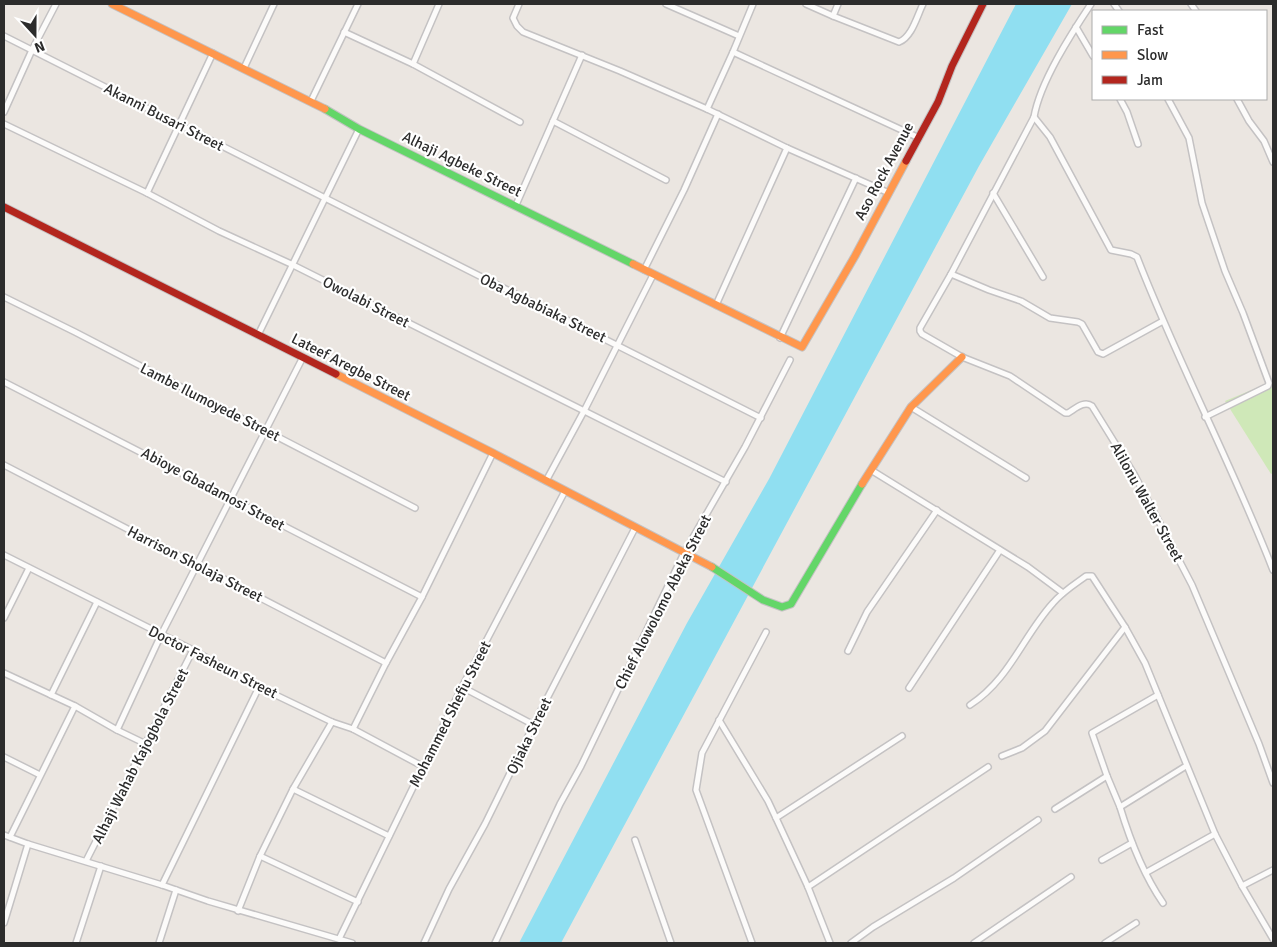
<svg xmlns="http://www.w3.org/2000/svg" width="1277" height="947" font-family="Signika,sans-serif">
<rect width="100%" height="100%" fill="#ebe6e1"/>
<polygon fill="#cfe8b8" points="1273,381 1273,473 1271,474 1225,401"/>
<polygon fill="#90dff1" points="1016,4 1072,4 979,166 561,943 519,943 687,623 769,479"/>
<g fill="none" stroke-linecap="round" stroke-linejoin="round">
<defs>
<g id="street">
<polyline points="519,4 513,18 517,26 523,32 620,71 707,109 787,148 889,193"/>
<polyline points="666,4 739,36"/>
<polyline points="806,4 833,16 838,4"/>
<path d="M 1091,4 C 1071,34 1040,82 1034,117 L 951,274 L 920,328 L 920,331 L 922,334 L 962,357 L 1010,376 L 1065,413 L 1068,413 C 1075,409 1084,400 1092,406 L 1134,474 L 1192,585 L 1259,744 L 1273,783"/>
<polyline points="1114,4 1119,11"/>
<polyline points="1191,4 1196,11"/>
<path d="M 833,16 L 899,42 C 912,37 917,16 923,4"/>
<polyline points="1076,27 1093,56"/>
<polyline points="344,32 413,64 520,122"/>
<polyline points="4,36 761,418"/>
<polyline points="733,52 917,137"/>
<polyline points="413,64 439,4"/>
<polyline points="244,68 274,4"/>
<polyline points="1120,99 1127,112 1138,144"/>
<polyline points="1168,99 1189,138 1202,203 1225,271 1243,313 1269,383 1268,386 1205,417"/>
<polyline points="1237,99 1249,121 1264,141 1273,162"/>
<polyline points="311,101 358,4"/>
<polyline points="707,109 733,52 753,4"/>
<polyline points="4,112 32,50 56,4"/>
<path d="M 1034,117 L 1050,137 L 1111,250 L 1131,254 L 1137,257 C 1178,363 1232,464 1273,570"/>
<polyline points="553,121 666,180"/>
<polyline points="4,124 147,193 219,231 291,264 726,482"/>
<polyline points="147,193 213,53"/>
<polyline points="993,193 1043,277"/>
<polyline points="516,205 582,55"/>
<polyline points="644,270 684,190 718,114"/>
<polyline points="951,274 989,290 1021,301 1050,318 1078,322 1082,324 1098,352 1103,354 1163,321"/>
<polyline points="4,297 75,332 415,508"/>
<polyline points="716,305 787,148"/>
<polyline points="258,335 359,129"/>
<polyline points="780,338 856,178"/>
<polyline points="4,382 422,597"/>
<polyline points="911,407 1026,478"/>
<polyline points="4,465 386,663"/>
<polyline points="871,470 1028,567 1063,593"/>
<polyline points="546,481 584,411 653,275"/>
<polyline points="4,555 193,650 259,687 332,722 353,729 424,767"/>
<polyline points="4,618 29,568"/>
<polyline points="848,651 867,612 937,510"/>
<polyline points="4,673 75,706 117,730 161,635 302,359"/>
<polyline points="462,687 534,725"/>
<polyline points="909,688 1000,550"/>
<polyline points="51,695 97,602"/>
<path d="M 970,705 C 1010,679 1023,636 1053,603 C 1062,592 1075,584 1086,576 L 1092,576 L 1125,627 L 1145,663 L 1215,834 L 1242,886 L 1273,939"/>
<polyline points="719,720 768,801 776,818"/>
<polyline points="353,729 386,663 422,597 493,453"/>
<polyline points="117,730 146,744"/>
<polyline points="1002,756 1022,748 1045,731 1125,627"/>
<polyline points="4,757 40,775"/>
<polyline points="1107,776 1092,733 1158,695"/>
<polyline points="293,789 389,836"/>
<path d="M 1120,807 C 1130,840 1143,874 1163,903"/>
<polyline points="1055,809 1107,776 1120,807 1186,766"/>
<polyline points="4,835 28,844 162,885 208,901 352,943"/>
<polyline points="10,837 75,706"/>
<polyline points="635,840 671,943"/>
<polyline points="260,856 358,902"/>
<polyline points="1102,860 1132,843"/>
<polyline points="86,861 193,650"/>
<polyline points="1147,872 1215,834"/>
<polyline points="162,885 259,687"/>
<polyline points="1242,886 1273,870"/>
<polyline points="808,887 988,767"/>
<polyline points="238,911 260,856 293,789 332,722"/>
<polyline points="4,923 28,844"/>
<polyline points="339,939 462,687 565,491"/>
<polyline points="76,943 101,866"/>
<polyline points="159,943 176,890"/>
<polyline points="424,943 449,889 485,824 539,714 635,528"/>
<polyline points="495,943 560,804 581,766 684,553 745,447 790,360"/>
<polyline points="752,943 696,790 702,753 766,632"/>
<polyline points="830,943 808,887 776,818 902,736"/>
<polyline points="851,943 873,927 954,878 1038,820"/>
<polyline points="974,943 1071,877"/>
<polyline points="1105,943 1136,923"/>
</g>
<g id="fast">
<polyline points="325,109 359,129 633,264"/>
<polyline points="712,567 763,600 782,607 791,604 862,484"/>
</g>
<g id="slow">
<polyline points="112,4 325,109"/>
<polyline points="633,264 802,347 855,256 906,161"/>
<polyline points="336,374 493,453 712,567"/>
<polyline points="862,484 911,407 962,357"/>
</g>
<g id="jam">
<polyline points="906,161 938,102 952,66 983,4"/>
<polyline points="4,207 336,374"/>
</g>
</defs>
<use href="#street" stroke="#c4c2c3" stroke-width="8"/>
<use href="#fast" stroke="#c4c2c3" stroke-width="9"/>
<use href="#slow" stroke="#c4c2c3" stroke-width="9"/>
<use href="#jam" stroke="#c4c2c3" stroke-width="9"/>
<use href="#street" stroke="#fcfbfa" stroke-width="5"/>
<use href="#fast" stroke="#63d668" stroke-width="7"/>
<use href="#slow" stroke="#ff974d" stroke-width="7"/>
<use href="#jam" stroke="#b3261e" stroke-width="7"/>
</g>
<g text-anchor="middle" dominant-baseline="central" stroke-width="4.5" stroke-linejoin="round" paint-order="stroke">
<g font-size="15" fill="#2c2c2c" stroke="#fff">
<text transform="translate(164 117) rotate(27)">Akanni Busari Street</text>
<text transform="translate(462 164) rotate(26)">Alhaji Agbeke Street</text>
<text transform="translate(884 171) rotate(-62)">Aso Rock Avenue</text>
<text transform="translate(366 302) rotate(27)">Owolabi Street</text>
<text transform="translate(543 308) rotate(26)">Oba Agbabiaka Street</text>
<text transform="translate(351 367) rotate(27)">Lateef Aregbe Street</text>
<text transform="translate(210 402) rotate(27)">Lambe Ilumoyede Street</text>
<text transform="translate(213 489) rotate(28)">Abioye Gbadamosi Street</text>
<text transform="translate(1147 502) rotate(61)">Alilonu Walter Street</text>
<text transform="translate(195 564) rotate(27)">Harrison Sholaja Street</text>
<text transform="translate(663 602) rotate(-63)">Chief Alowolomo Abeka Street</text>
<text transform="translate(213 662) rotate(27)">Doctor Fasheun Street</text>
<text transform="translate(450 714) rotate(-63)">Mohammed Shefiu Street</text>
<text transform="translate(529 736) rotate(-64)">Ojiaka Street</text>
<text transform="translate(140 756) rotate(-63)">Alhaji Wahab Kajogbola Street</text>
</g>
</g>
<rect width="1277" height="947" fill="none" stroke="#2c2c2c" stroke-width="10"/>
<rect x="1092" y="10" width="175" height="90" fill="#ffffff" stroke="#ababab"/>
<rect x="1102" y="26" width="25" height="8" fill="#63d668" stroke="#ababab"/>
<text x="1137" y="35" font-size="15" fill="#2c2c2c">Fast</text>
<rect x="1102" y="51" width="25" height="8" fill="#ff974d" stroke="#ababab"/>
<text x="1137" y="60" font-size="15" fill="#2c2c2c">Slow</text>
<rect x="1102" y="76" width="25" height="8" fill="#b3261e" stroke="#ababab"/>
<text x="1137" y="85" font-size="15" fill="#2c2c2c">Jam</text>
<g transform="translate(35 35) rotate(159)" stroke="#ffffff" stroke-width="4" paint-order="stroke">
<path d="M0-4L9 19L0 12L-9 19Z" fill="#2c2c2c"/>
<text y="-8" font-size="14" font-weight="bold" text-anchor="middle" fill="#2c2c2c">N</text>
</g>
</svg>
